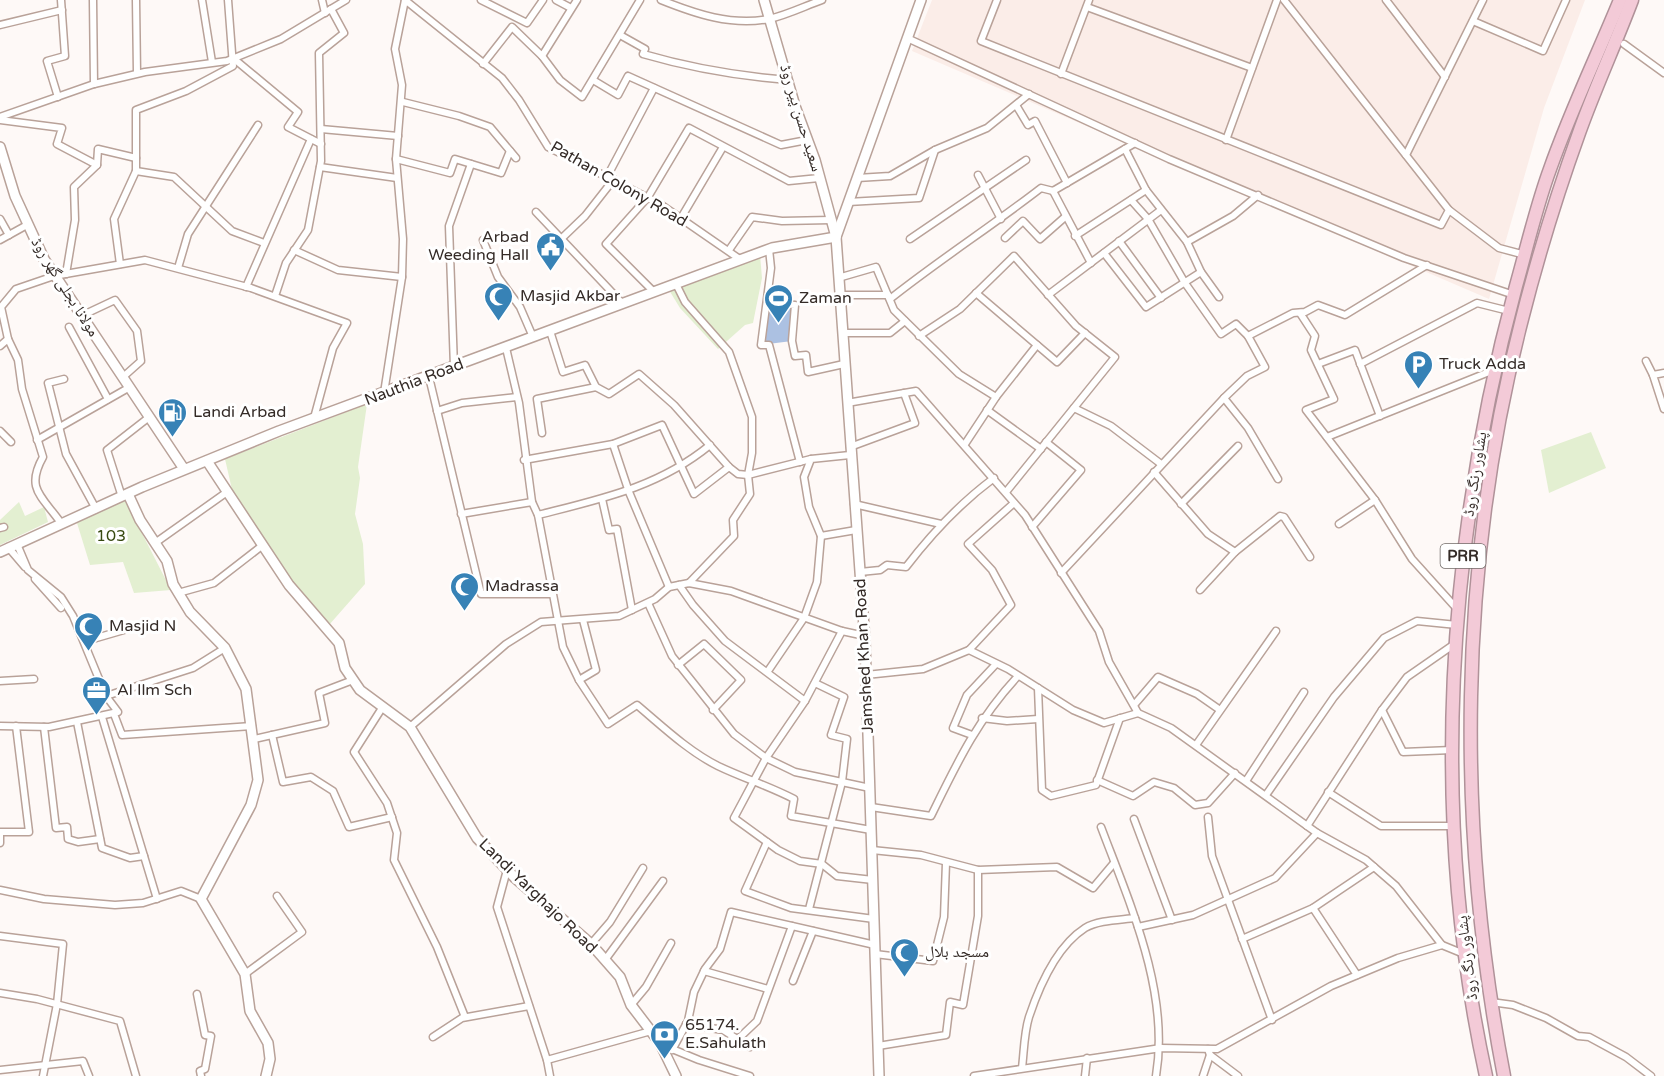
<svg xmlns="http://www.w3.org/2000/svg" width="1664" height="1076" font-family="'Varela Round','Noto Naskh Arabic',sans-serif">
<rect width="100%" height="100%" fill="#fef9f7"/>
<polygon fill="#fbede8" points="932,0 1585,0 1544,108 1489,299 912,51"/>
<g fill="#e3efd1">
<polygon points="760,255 762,278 753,323 745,325 718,349 680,308 669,290"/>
<polygon points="367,404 358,467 360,478 355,514 363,544 365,584 329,625 288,578 233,494 225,459"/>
<polygon points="1591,432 1606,468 1549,493 1541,450"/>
<polygon points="124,498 171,590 134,593 123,562 90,565 77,523"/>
<polygon points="19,502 25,516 44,507 48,522 0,545 0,520"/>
</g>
<polygon fill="#acc1e2" points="768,303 795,305 792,341 759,345"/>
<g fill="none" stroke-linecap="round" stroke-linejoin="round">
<defs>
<g id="street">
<polyline points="93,0 94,84"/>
<polyline points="136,0 137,73"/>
<polyline points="202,0 212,62"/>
<polyline points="322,0 325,13"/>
<polyline points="405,0 502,78 519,100 548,147 660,204 741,260"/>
<polyline points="481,0 527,23 543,0"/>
<polyline points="556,0 571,8"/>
<path d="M 661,0 C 696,14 731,26 769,19 C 787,15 805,6 822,0"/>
<polyline points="997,0 981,41 1441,225 1449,210 1284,0"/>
<polyline points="1386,0 1445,77"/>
<polyline points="1087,7 1252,68"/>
<polyline points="1473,21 1543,51 1566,0"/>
<polyline points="0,25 62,10"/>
<path d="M 620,35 L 645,49 L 643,54 C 691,68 738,76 788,80"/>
<polyline points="907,38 1169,159 1404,258 1514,295"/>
<polyline points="1624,44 1664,73"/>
<polyline points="542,56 560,80 582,97 640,0"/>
<polyline points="233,58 298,112 288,127 321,144"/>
<polyline points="483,64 512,27 542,56 577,0"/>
<polyline points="1061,74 1089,0"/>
<polyline points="593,80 618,95 628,76 781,145 807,140"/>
<polyline points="58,97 47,61 65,56 61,0"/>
<polyline points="403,102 459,116 490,127 516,158"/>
<polyline points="1016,105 1028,125 1035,121 1067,183"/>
<polyline points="0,117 94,84 145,72 227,61 281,39 346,0"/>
<polyline points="0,120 62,128 57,144 97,165"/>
<polyline points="321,129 398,136"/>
<polyline points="1226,140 1277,0"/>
<polyline points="1125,149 1146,190 1187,242"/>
<polyline points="1406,155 1483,0"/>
<polyline points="396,159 450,173 455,159 501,173 510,151"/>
<polyline points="320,167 397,178"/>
<polyline points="136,171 174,177 232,231 264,243"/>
<polyline points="608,175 654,88"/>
<polyline points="978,175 1001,219"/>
<polyline points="857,178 890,176 935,150 987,128 1029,94"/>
<polyline points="1053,191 1091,263"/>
<polyline points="1131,200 1148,219 1185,283 1221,334 1236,324 1248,336"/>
<polyline points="848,202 919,198 935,150"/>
<polyline points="1449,210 1499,248 1525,255"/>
<polyline points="536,212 623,304"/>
<polyline points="681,218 723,147"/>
<polyline points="0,219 9,235"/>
<polyline points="1075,236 1146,190"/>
<polyline points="1005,238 1023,221 1040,239 1065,217"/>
<polyline points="561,239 585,216 614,179"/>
<polyline points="910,239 1026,160"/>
<polyline points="0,240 27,225"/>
<polyline points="483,240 498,277 520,307 533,337"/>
<polyline points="1119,241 1161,298"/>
<polyline points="769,249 771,268 761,345 769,345 800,462"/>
<polyline points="294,250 338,270 402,277"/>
<polyline points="729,250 752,217 782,221 831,220"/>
<polyline points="1104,253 1146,307 1201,272"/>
<polyline points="120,264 114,219 136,171 136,110 186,91 233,66 228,0"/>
<polyline points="178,268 188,234 258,125"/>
<polyline points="66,274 75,220 74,187 97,165 98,149 136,158"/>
<polyline points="838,278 876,267 894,310 959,374 996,397"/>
<polyline points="676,284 685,302 729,352 752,417 752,453 748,475 750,494 733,520 734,536 689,583"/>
<polyline points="246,287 311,139"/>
<polyline points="654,292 606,244 648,197 689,128 789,181 819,178"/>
<polyline points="976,293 1057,362 1085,333"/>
<polyline points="840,295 888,295"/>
<polyline points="1048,295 1161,210"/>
<polyline points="275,296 286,263 308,230 321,161 319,53 344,33 331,9"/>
<polyline points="1219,297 1201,272 1187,242 1233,216 1258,195"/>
<path d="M 890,299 C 939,260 992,226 1041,188 L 1053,191 L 1135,143"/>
<polyline points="768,303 795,305 792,341 795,356 806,355 808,372 844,364"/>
<polyline points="1300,313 1315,336 1311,350 1334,399 1306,410 1375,500"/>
<polyline points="81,316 115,300 137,331 141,361 123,377"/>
<polyline points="69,327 108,399"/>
<polyline points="550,331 563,372 585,365 596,387 609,394 639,374 674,405 729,467 738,474 748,475 811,459"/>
<polyline points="842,333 890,333 905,321"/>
<polyline points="919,336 960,309 1014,256 1076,326 1115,357 1006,492"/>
<path d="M 8,339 L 18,360 L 22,389 L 43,457 C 25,489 42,496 61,523"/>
<polyline points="0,346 8,339 1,307 16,289 54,276 145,260 251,288 347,323 333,348 314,418"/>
<path d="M 506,348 L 519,403 L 532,502 L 538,515 L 563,647 L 579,680 L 608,724 L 637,705 C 662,726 688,751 718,766 C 743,778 769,786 794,799 L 791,816 L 871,830"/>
<polyline points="1646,361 1653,375"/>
<polyline points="1318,364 1355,350 1380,416"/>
<polyline points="1360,364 1477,303 1509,311"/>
<polyline points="454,367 449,226 471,164"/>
<polyline points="1664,373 1653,375 1664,409"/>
<polyline points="429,377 481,594 552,594"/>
<polyline points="64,379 48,383 66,454 96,509"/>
<polyline points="384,393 402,277 403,239 396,159 402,85 395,49 405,0"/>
<polyline points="1224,398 1248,428 1278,479"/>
<polyline points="847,403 916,391 1025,515 1099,631 1109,662 1138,713 1171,728 1317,833 1366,860 1396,886 1442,945"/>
<polyline points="1074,408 1111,426 1161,464"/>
<polyline points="987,410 1041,449"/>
<polyline points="437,411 462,403 517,397"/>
<polyline points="0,431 11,442"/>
<polyline points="542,433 537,399 596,387"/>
<polyline points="1327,437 1494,370"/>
<polyline points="37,440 130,387"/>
<polyline points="613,444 629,492 669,587"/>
<polyline points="965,444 996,397 1037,345"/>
<polyline points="850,447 915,423 904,393"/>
<polyline points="850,455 811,459 804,477 809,507 821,536 856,530"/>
<polyline points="524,460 613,444 662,425 694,494 729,467"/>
<polyline points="1154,472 1208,534 1235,552"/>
<polyline points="122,497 107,450 148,418"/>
<polyline points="602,499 609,530 617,529 632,610"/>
<polyline points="854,504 941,524"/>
<polyline points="1181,504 1238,446"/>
<polyline points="461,514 532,502"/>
<path d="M 538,515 C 601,499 659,487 710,445"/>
<polyline points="1339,524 1375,500 1412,559 1458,610"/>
<polyline points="1032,527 1081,470 1046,442"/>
<polyline points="0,528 4,527"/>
<polyline points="155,543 227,492"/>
<polyline points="17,544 28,570 61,597 73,616 106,696"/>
<polyline points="8,547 25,567"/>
<path d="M 860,572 L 880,570 L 887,565 L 906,567 C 932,533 959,504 994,478"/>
<polyline points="1061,573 1224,398 1247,376 1265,367 1248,336 1293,313 1305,312 1318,305 1345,315 1427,265"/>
<polyline points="35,579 61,608"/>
<polyline points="679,585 693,605 725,641 805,701"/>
<polyline points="1200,590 1235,552 1280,516 1284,517 1310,557"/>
<polyline points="178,593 214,583 263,545"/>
<polyline points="648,603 672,656 734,734 766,758 795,772 870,788"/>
<polyline points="842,631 805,701 766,758 734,818 778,850 800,861 822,864 837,876 873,880"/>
<polyline points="86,641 141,625"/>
<polyline points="969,650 1011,605 992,570 968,544 1014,503"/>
<polyline points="678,665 704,644 741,680 713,710"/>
<polyline points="768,671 804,618 817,582 821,536"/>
<polyline points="866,675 923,669 969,650 1008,669 1073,710 1104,723 1138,713"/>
<polyline points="579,680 596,670 583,620"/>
<polyline points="0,681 34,679"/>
<polyline points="1038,688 1042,790 1051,796 1096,785 1120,718"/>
<polyline points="1134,705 1158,677 1197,694 1220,710"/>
<polyline points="382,708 354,752 387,803 397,833 394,860 437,947 465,1017"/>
<polyline points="1382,710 1403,752 1452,750"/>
<polyline points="114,714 122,735 252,726"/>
<polyline points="102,717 157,899"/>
<polyline points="982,718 1007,721 1038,719"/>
<polyline points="77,722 102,848 130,858 144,856"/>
<polyline points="0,726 49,727 118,712 106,696 193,668 225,648"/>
<polyline points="44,727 56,828 67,827 68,839 78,842 100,839"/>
<polyline points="410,727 506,644 541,622 619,616 655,599 669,587 689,583 731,591 842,631 865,636"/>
<polyline points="272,735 283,782 311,777 333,791 349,827 392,817"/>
<polyline points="972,735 953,728 967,695 996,664"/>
<polyline points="254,739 325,723 319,693 353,680"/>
<polyline points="1196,745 1276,631"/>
<polyline points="1097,780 1133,796 1154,782 1174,788 1195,805 1208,803 1235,773"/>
<polyline points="1246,781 1304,692"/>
<polyline points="1328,792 1381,826 1454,826"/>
<polyline points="1266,795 1334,697 1384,638 1417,621 1457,625"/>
<path d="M 871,807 L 931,816 C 957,763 977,720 1018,676"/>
<polyline points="1208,817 1212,856 1272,1020"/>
<polyline points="1134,819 1172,920"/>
<polyline points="1307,826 1382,710 1407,677 1456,643"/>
<path d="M 1101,827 C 1130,904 1170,992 1156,1076"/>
<polyline points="767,842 745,891 791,908 874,919"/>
<polyline points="0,843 0,832 29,832 16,726"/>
<polyline points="872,850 921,855 978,870 1057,867 1093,888 1114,863"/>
<polyline points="507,870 497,907 547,1060 550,1076"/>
<polyline points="0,890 44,899 115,905 143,903 181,891 201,899"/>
<polyline points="1313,908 1357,975"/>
<polyline points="809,909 842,782 847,739 831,735 844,697 815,683"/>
<polyline points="1138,927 1193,915 1275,878 1317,833"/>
<polyline points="0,936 63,944 57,1004 43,1076"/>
<polyline points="1242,939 1313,908 1374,867"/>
<polyline points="591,944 610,922 643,868"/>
<polyline points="875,954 933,961 944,917 946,863"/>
<polyline points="605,960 663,881"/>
<polyline points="704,971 768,989"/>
<polyline points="245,974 302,932 277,896"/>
<polyline points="793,981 813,931"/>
<polyline points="0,993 37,999 120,1021 136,1076"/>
<polyline points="197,994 205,1035 211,1036 205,1069 200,1071 201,1076"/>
<polyline points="1491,1002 1513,1005 1546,1018 1578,1036 1589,1037 1626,1057 1651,1076"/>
<polyline points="631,1005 646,987 671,943"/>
<polyline points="686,1024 723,1030 750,1047"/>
<polyline points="433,1037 462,1018 529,1006"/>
<polyline points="738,1039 757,1021 792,926"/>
<polyline points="660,1044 699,1060 750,1076"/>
<polyline points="878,1046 946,1035 950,1002 963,1005 978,916 978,870"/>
<polyline points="1208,1049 1210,1055 1238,1076"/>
<polyline points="672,1050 688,1021 694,992 705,969 720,949 731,912 875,945"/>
<polyline points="547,1060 651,1031"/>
<path d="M 1022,1068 C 1024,1052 1024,1033 1029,1017 C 1039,987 1057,946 1085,928 C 1098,920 1120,920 1135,918"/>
<polyline points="0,1070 83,1061 89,1076"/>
<polyline points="974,1076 1161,1048 1217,1049 1331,986 1398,958 1442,945 1464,954"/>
<polyline points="1085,1076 1087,1058"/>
<polyline points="1203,1076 1210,1055"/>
</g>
<g id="secondary">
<polyline points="764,0 795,106 815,160 836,237 865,641 879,1076"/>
<polyline points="0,147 15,196 44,259 184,469"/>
<polyline points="836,237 921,0"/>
<polyline points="207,461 289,585 339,643 345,668 360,690 410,727 477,838 515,878 591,944 620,977 631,1005 660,1043 676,1076"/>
<polyline points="128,494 140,520 167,561 173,584 190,612 225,648 246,689 258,780 251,805 201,899 245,974 250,1011 268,1043 270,1059 266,1076"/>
<polyline points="0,552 142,487 279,431 772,248 836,237"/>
</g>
<g id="highway">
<path d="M 1486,1076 C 1429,816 1447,541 1516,286 C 1527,247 1536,207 1550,169 C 1570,112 1597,56 1620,0"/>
<path d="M 1504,1076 C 1456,827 1458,565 1522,319 C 1538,256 1557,194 1579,133 C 1595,88 1615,45 1632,0"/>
</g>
</defs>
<use href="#street" stroke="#b9a299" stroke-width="9"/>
<use href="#secondary" stroke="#b9a299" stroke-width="12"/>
<use href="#highway" stroke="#b09299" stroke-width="15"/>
<use href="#street" stroke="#fff" stroke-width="6"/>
<use href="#secondary" stroke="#fff" stroke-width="9"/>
<use href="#highway" stroke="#f3cad7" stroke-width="12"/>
</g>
<defs>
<symbol id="civic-pin" viewBox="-11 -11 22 30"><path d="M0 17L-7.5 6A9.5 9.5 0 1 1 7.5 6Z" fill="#3782b6" stroke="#fff"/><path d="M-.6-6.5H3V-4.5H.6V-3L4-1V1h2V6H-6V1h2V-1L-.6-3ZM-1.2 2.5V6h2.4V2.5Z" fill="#fff"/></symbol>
<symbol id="mosque-pin" viewBox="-11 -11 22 30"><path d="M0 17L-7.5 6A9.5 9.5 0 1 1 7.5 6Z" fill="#3782b6" stroke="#fff"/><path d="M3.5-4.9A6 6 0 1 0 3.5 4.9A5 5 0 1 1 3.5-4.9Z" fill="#fff"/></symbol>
<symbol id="stadium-pin" viewBox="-11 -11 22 30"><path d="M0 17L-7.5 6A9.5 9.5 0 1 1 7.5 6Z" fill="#3782b6" stroke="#fff"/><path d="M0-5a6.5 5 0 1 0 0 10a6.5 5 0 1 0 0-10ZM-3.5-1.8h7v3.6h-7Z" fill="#fff"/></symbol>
<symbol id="parking-pin" viewBox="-11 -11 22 30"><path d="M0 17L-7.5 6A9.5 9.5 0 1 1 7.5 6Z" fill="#3782b6" stroke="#fff"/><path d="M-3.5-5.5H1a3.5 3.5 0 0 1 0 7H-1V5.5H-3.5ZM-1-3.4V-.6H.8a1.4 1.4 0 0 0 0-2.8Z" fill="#fff"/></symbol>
<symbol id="fuel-pin" viewBox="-11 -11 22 30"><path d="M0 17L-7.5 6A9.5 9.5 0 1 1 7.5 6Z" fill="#3782b6" stroke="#fff"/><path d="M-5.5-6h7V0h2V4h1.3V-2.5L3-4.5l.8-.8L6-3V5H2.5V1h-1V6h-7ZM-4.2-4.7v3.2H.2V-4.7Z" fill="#fff"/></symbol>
<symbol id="office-pin" viewBox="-11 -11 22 30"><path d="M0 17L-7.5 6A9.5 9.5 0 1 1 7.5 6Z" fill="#3782b6" stroke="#fff"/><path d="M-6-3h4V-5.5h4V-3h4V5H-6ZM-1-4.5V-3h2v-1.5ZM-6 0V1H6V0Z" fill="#fff"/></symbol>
<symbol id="bank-pin" viewBox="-11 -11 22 30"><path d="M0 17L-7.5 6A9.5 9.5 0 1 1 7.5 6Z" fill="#3782b6" stroke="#fff"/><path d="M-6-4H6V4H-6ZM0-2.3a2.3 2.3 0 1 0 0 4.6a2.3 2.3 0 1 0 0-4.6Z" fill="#fff"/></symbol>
</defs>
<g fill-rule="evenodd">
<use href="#civic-pin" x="534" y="230" width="33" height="45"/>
<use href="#mosque-pin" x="482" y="280" width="33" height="45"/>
<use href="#stadium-pin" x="762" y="282" width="33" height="45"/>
<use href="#parking-pin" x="1402" y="348" width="33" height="45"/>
<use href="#fuel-pin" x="156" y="396" width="33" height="45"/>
<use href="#mosque-pin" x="448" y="570" width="33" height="45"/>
<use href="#mosque-pin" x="72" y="610" width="33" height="45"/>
<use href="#office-pin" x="80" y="674" width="33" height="45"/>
<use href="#mosque-pin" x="888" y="936" width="33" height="45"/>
<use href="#bank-pin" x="648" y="1018" width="33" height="45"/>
</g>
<g text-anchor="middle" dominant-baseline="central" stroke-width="6" stroke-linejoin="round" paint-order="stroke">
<rect fill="#fff" stroke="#716b68" stroke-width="1.5" x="1440.5" y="544" width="45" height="24" rx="4.5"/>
<g font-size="15" font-weight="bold" fill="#342b27">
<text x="1463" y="556">PRR</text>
</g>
<g font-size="16" fill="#342b27" stroke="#fff">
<text transform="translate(801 118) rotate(73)">سعید حسن پیر روڈ</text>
<text transform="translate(619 184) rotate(30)">Pathan Colony Road</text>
<text transform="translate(65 287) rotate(58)">مولانا بجلی گھر روڈ</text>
<text transform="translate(414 382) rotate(-21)">Nauthia Road</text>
<text transform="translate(1475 474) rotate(-81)">پشاور رنگ روڈ</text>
<text transform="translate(864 656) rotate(-93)">Jamshed Khan Road</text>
<text transform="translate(538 896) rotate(44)">Landi Yarghajo Road</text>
<text transform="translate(1467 958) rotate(-97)">پشاور رنگ روڈ</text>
</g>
<g font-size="16" fill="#342b27" stroke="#fff" text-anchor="start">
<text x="529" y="237" text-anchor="end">Arbad<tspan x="529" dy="18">Weeding Hall</tspan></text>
<text x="520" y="296">Masjid Akbar</text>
<text x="799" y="298">Zaman</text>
<text x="1439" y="364">Truck Adda</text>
<text x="193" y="412">Landi Arbad</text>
<text x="485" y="586">Madrassa</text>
<text x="109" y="626">Masjid N</text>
<text x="117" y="690">Al Ilm Sch</text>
<text x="925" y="952">مسجد بلال</text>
<text x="685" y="1025">65174.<tspan x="685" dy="18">E.Sahulath</tspan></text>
</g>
<g font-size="16" fill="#384a11" stroke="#fff">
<text x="111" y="536">103</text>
</g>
</g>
</svg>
